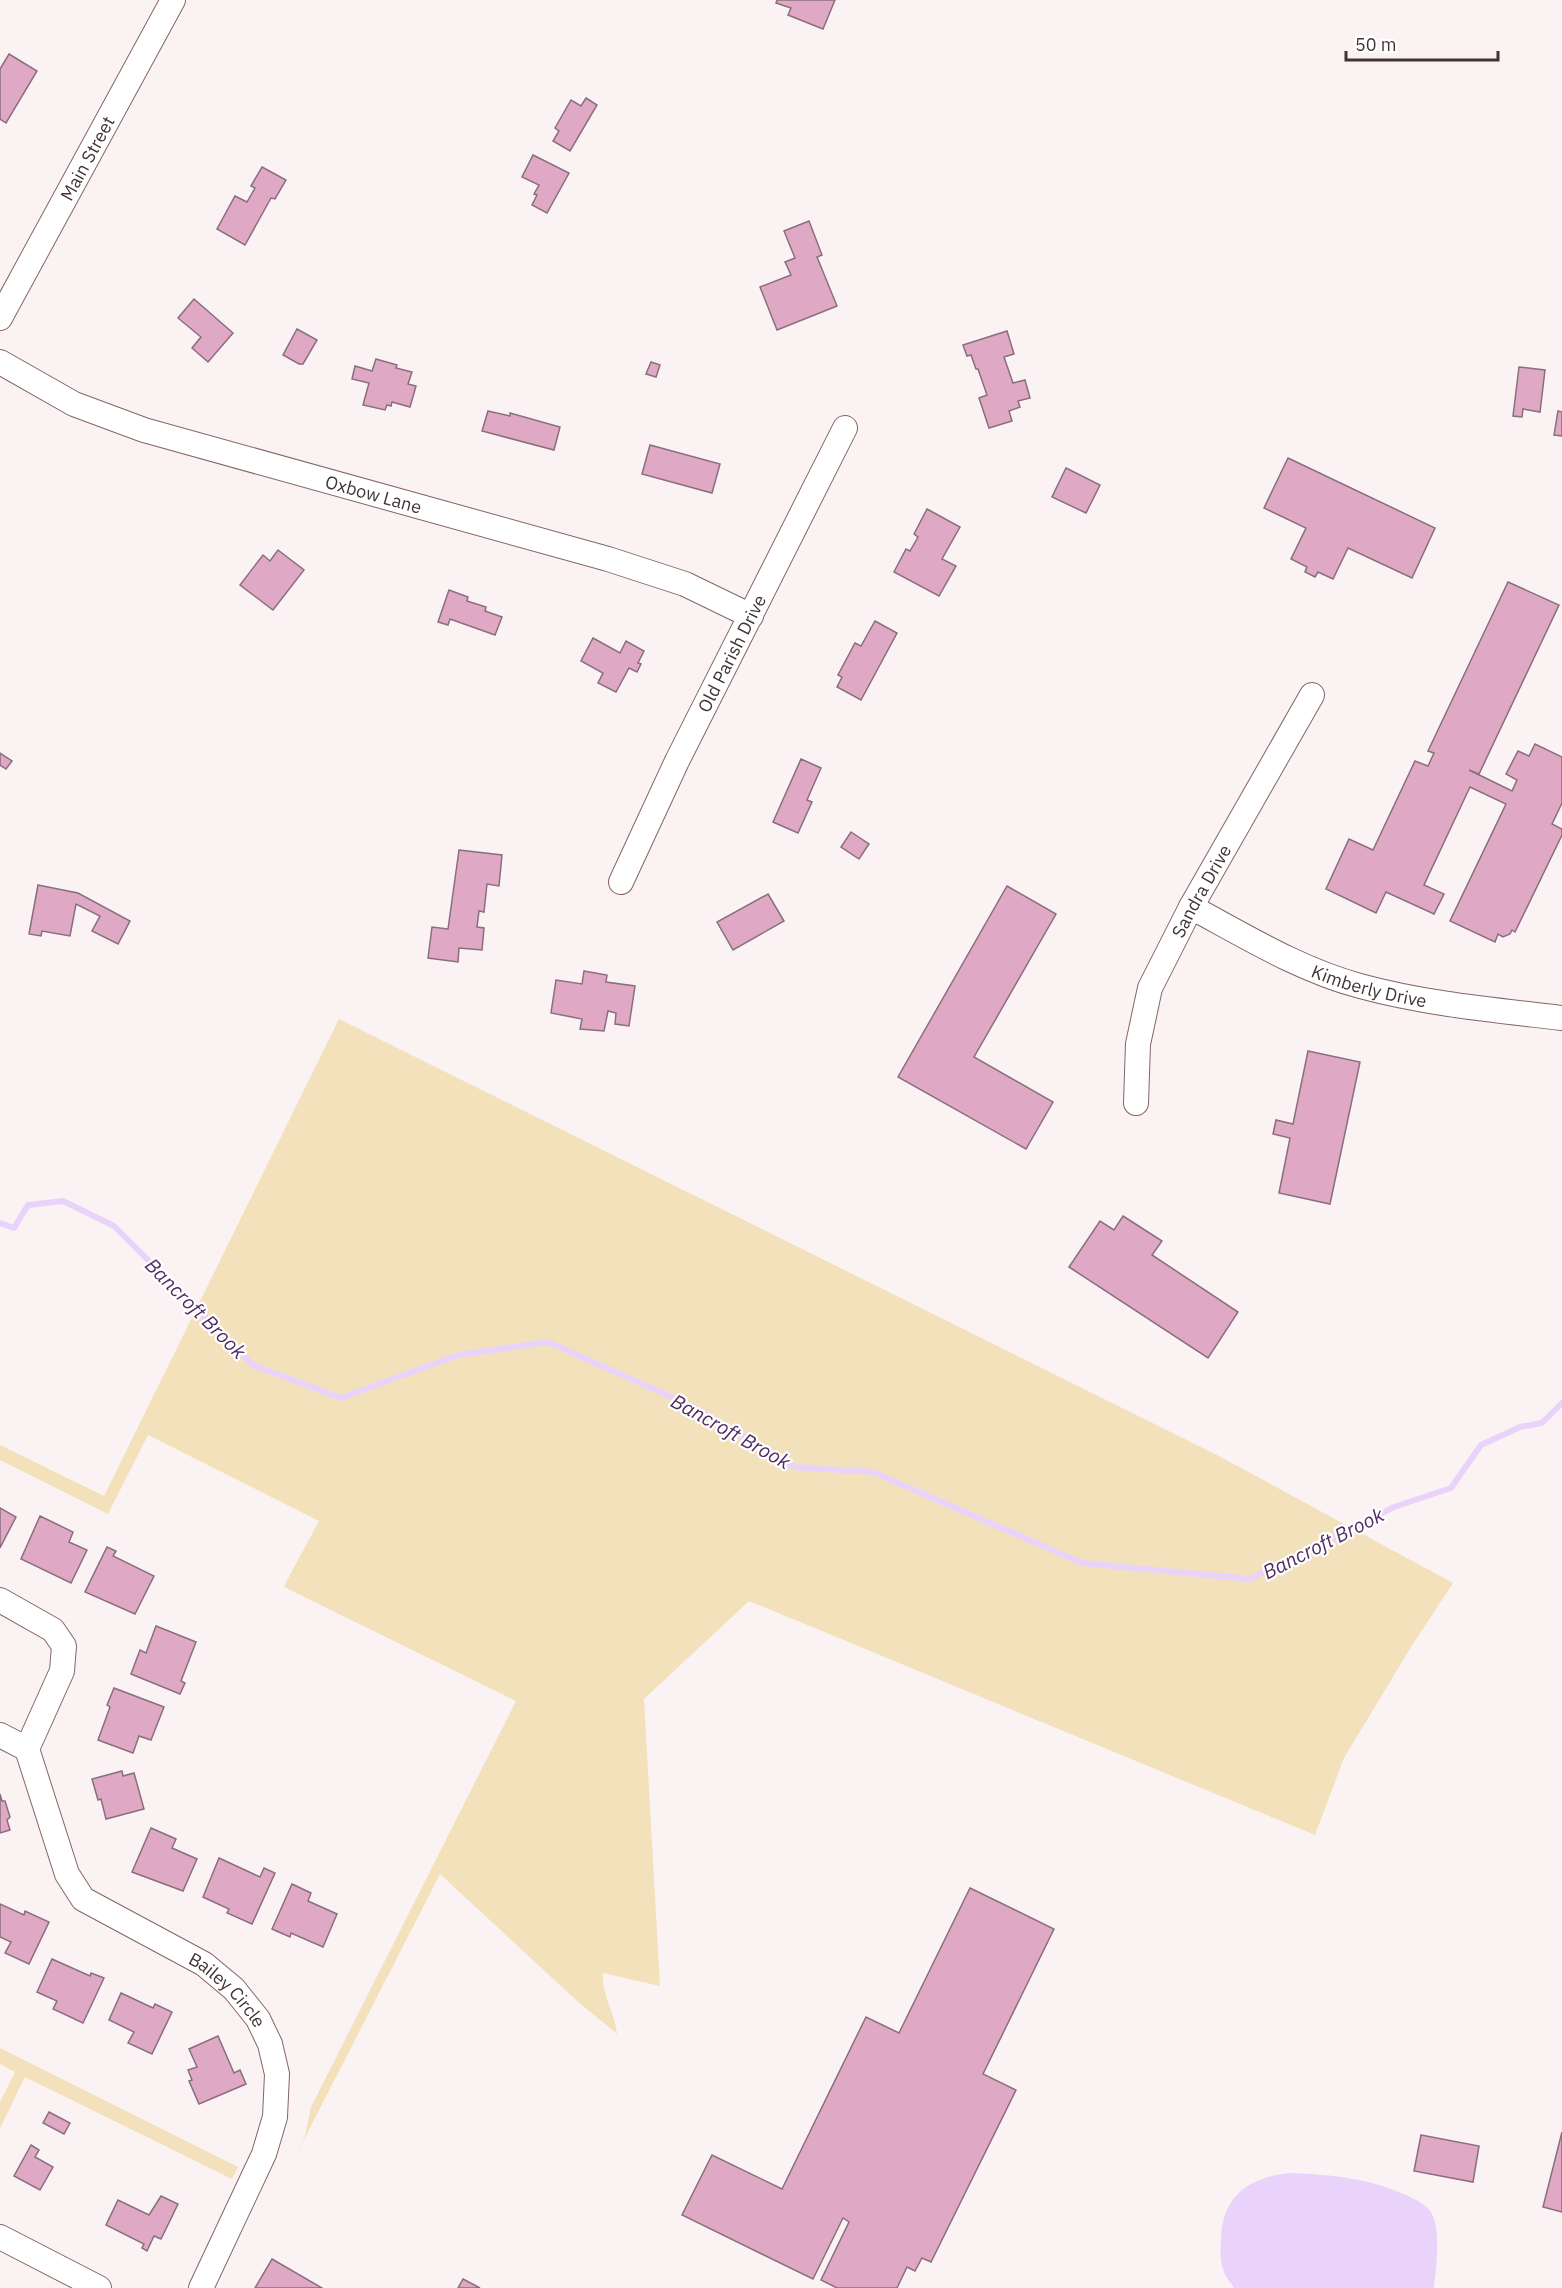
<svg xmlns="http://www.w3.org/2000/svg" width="1562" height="2288" font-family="'IBM Plex Sans',sans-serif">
<rect width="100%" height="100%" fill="#fbf3f3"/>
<g fill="#f2e1bb">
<path d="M 339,1019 L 1217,1455 L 1453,1583 L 1411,1647 L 1344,1758 L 1315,1835 L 749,1601 L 644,1699 L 660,1986 L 603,1973 C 601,1993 615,2013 617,2034 L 576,2000 L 440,1874 L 294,2159 L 305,2136 L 311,2107 L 516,1701 L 288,1589 L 284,1586 L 319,1521 L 148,1435 L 108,1514 L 0,1460 L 0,1445 L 104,1496 Z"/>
<polygon points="0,2048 238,2167 232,2179 25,2077 0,2128 0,2102 15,2072 0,2064"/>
</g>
<path fill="#ead3fb" d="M 1292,2173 C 1332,2175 1369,2178 1406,2195 C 1416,2200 1427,2204 1432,2214 C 1441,2231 1436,2269 1434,2288 L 1234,2288 C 1231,2283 1226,2278 1224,2272 C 1220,2263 1220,2250 1221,2240 C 1222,2195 1250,2176 1292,2173 Z"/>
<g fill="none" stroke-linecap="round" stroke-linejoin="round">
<polyline stroke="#ead3fb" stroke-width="6" points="0,1223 14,1228 28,1205 63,1201 114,1226 253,1365 341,1398 458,1355 548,1342 694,1407 794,1467 873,1472 1082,1563 1250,1579 1394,1507 1451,1488 1481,1445 1520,1427 1542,1423 1562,1403"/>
</g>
<g fill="#dfa9c6" stroke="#8a6e7d" stroke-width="1.5">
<polygon points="777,0 835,0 823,29 788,15 791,8 776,3"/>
<polygon points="9,54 37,71 6,123 0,119 0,69"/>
<polygon points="586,98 597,105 570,151 553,141 559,131 555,128 571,100 581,106"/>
<polygon points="533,155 569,173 547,213 532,205 537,195 534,194 539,185 522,177"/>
<polygon points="262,167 286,180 275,199 271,198 245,245 217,229 235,196 247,202 255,188 251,186"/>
<polygon points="809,221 822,255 817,257 837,306 777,330 760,287 791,275 785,262 795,258 784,231"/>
<polygon points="194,299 233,333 208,362 192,348 201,337 178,318"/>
<polygon points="297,329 317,340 303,364 299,364 283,355"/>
<polygon points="1007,331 1014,354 1004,357 1013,383 1025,380 1030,398 1018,401 1020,407 1009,411 1012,421 989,428 979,398 987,395 978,369 976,369 971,355 967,356 963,345"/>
<polygon points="376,359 397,365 396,368 412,372 408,384 416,386 410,407 392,402 391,406 387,405 385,410 363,405 369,383 352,379 355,366 372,371"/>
<polygon points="651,362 660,365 656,377 646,374"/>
<polygon points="1519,367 1545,370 1540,412 1523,409 1522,417 1513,416"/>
<polygon points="488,411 510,416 510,413 560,427 554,450 482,431"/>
<polygon points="1558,411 1562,412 1562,436 1554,435"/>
<polygon points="650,445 720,464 712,493 642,474"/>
<polygon points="1288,458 1435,528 1412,578 1348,548 1333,579 1318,572 1315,577 1305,572 1307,567 1291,559 1306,528 1264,508"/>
<polygon points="1066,468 1100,485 1086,513 1052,497"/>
<polygon points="927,509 960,527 942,559 956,566 939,596 894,572 906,549 910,551 918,537 914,534"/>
<polygon points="278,550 304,570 273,610 240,585 263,555 270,561"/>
<polygon points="1508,582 1559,605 1479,774 1469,770 1512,791 1517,780 1506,774 1518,751 1529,756 1535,744 1562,757 1562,803 1552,824 1562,829 1562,835 1515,932 1512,930 1510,934 1503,937 1498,934 1495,942 1450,921 1506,804 1470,787 1424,885 1444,894 1434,914 1386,892 1376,913 1326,889 1349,839 1373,850 1415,761 1428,766 1434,753 1428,751"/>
<polygon points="449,590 468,597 467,601 486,607 485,611 502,617 495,635 450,619 448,625 438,622"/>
<polygon points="875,621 897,633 861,700 837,687 842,677 838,675 855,643 861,646"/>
<polygon points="593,638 620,653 626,641 644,651 638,663 641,664 637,672 629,668 616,692 598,683 603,673 581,661"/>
<polygon points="0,753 12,761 6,769 0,765"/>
<polygon points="801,759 821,768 807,800 812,802 798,833 773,822"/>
<polygon points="851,832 869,844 859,859 841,847"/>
<polygon points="459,850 502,855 499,886 487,884 484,912 479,911 477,927 484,928 482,950 459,948 458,962 428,958 432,927 448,929"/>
<polygon points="38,885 78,893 130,921 118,944 92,931 100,916 76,904 70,936 42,931 41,936 29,934"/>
<polygon points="1007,886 1056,914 974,1057 1053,1102 1026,1149 898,1077"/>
<polygon points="768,894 784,921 733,950 717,922"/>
<polygon points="584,971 607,975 606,982 635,986 629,1026 615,1024 616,1013 608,1011 604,1031 580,1029 582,1019 551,1013 556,980 582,984"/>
<polygon points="1308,1051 1360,1062 1330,1204 1279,1193 1290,1138 1273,1134 1276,1120 1293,1124"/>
<polygon points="1123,1216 1162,1241 1152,1255 1238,1312 1208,1358 1069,1267 1100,1221 1114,1230"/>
<polygon points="0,1508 16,1517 0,1548"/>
<polygon points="40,1516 73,1532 69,1542 87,1550 71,1583 21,1559"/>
<polygon points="107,1547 116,1551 113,1556 154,1576 135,1614 85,1592"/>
<polygon points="156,1626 196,1642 181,1681 185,1683 180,1694 131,1674 140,1650 146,1653"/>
<polygon points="114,1688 164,1707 151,1740 139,1736 133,1753 98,1740 110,1707 107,1705"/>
<polygon points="122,1771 123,1776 134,1773 144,1809 106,1819 101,1799 98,1800 92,1779"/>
<polygon points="0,1794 2,1801 5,1801 10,1817 7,1820 10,1830 0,1833"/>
<polygon points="151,1828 176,1839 172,1848 197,1859 183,1891 132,1872"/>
<polygon points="219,1858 260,1877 264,1868 275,1873 252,1924 227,1913 229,1909 203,1897"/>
<polygon points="292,1884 311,1893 308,1901 337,1914 323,1947 291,1933 290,1937 272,1929"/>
<polygon points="970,1888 1054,1929 983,2074 1016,2090 931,2262 922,2258 915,2271 907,2267 897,2288 837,2288 821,2280 849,2222 843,2218 813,2279 682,2215 712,2155 782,2189 866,2017 899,2033"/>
<polygon points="0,1904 24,1915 25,1911 49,1922 29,1964 5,1953 11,1942 0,1937"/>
<polygon points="52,1959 90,1976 91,1973 104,1978 83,2023 53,2009 57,2001 37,1992"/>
<polygon points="121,1993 153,2008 155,2004 172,2012 152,2054 128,2043 134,2032 109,2020"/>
<polygon points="218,2036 234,2073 240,2070 246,2084 199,2104 189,2081 192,2080 188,2070 197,2067 189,2049"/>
<polygon points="49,2112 70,2123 64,2134 43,2123"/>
<polygon points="1562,2132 1562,2212 1543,2207"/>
<polygon points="1421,2135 1479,2146 1473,2182 1414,2171"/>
<polygon points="31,2145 39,2150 35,2157 53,2167 40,2190 14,2176"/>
<polygon points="161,2196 178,2204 161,2239 154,2236 147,2251 142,2248 144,2244 106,2225 118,2200 149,2215"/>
<polygon points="272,2259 322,2288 255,2288"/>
<polygon points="463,2279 480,2288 458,2288"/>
</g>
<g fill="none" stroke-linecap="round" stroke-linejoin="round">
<defs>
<g id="minor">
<path id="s1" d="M 0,318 L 173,0"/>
<path id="s2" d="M 0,362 L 74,404 L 144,430 L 608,559 L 685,584 L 751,616"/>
<path id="s3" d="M 621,882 L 677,761 L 845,428"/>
<path id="s4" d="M 1191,907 C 1245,936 1300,970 1360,986 C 1426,1004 1494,1010 1562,1018"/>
<path id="s5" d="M 1136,1103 L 1138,1044 L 1150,988 L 1191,907 L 1312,695"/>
<path id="s6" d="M 0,1600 L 53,1630 L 64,1646 L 62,1671 L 27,1749 L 67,1874 L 83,1899 L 204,1964 L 234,1989 L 258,2019 L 270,2044 L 277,2074 L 275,2117 L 264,2154 L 201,2288"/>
<polyline points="0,1735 27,1749"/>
<polyline points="0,2237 99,2288"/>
</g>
</defs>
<use href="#minor" stroke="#856564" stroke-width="26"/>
<use href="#minor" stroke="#fff" stroke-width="24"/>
</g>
<g text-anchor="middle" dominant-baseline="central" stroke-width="4.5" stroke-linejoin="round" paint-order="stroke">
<g font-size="18" fill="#423434" stroke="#fff">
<text stroke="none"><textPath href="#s1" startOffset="182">Main Street</textPath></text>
<text stroke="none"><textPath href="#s2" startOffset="398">Oxbow Lane</textPath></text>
<text stroke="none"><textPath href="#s3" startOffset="254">Old Parish Drive</textPath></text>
<text stroke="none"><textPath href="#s5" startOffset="226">Sandra Drive</textPath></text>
<text stroke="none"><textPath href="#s4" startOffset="196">Kimberly Drive</textPath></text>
<text stroke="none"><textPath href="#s6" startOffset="524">Bailey Circle</textPath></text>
</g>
<g font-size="20" font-style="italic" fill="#502b66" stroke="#fff">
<text transform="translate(196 1308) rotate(45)">Bancroft Brook</text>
<text transform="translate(731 1431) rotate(29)">Bancroft Brook</text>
<text transform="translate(1323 1543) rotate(-27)">Bancroft Brook</text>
</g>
</g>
<path d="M1346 51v9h152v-9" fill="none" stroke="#423434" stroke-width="3"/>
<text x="1355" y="51" font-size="18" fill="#423434" stroke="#ffffff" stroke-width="4.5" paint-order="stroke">50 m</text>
</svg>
